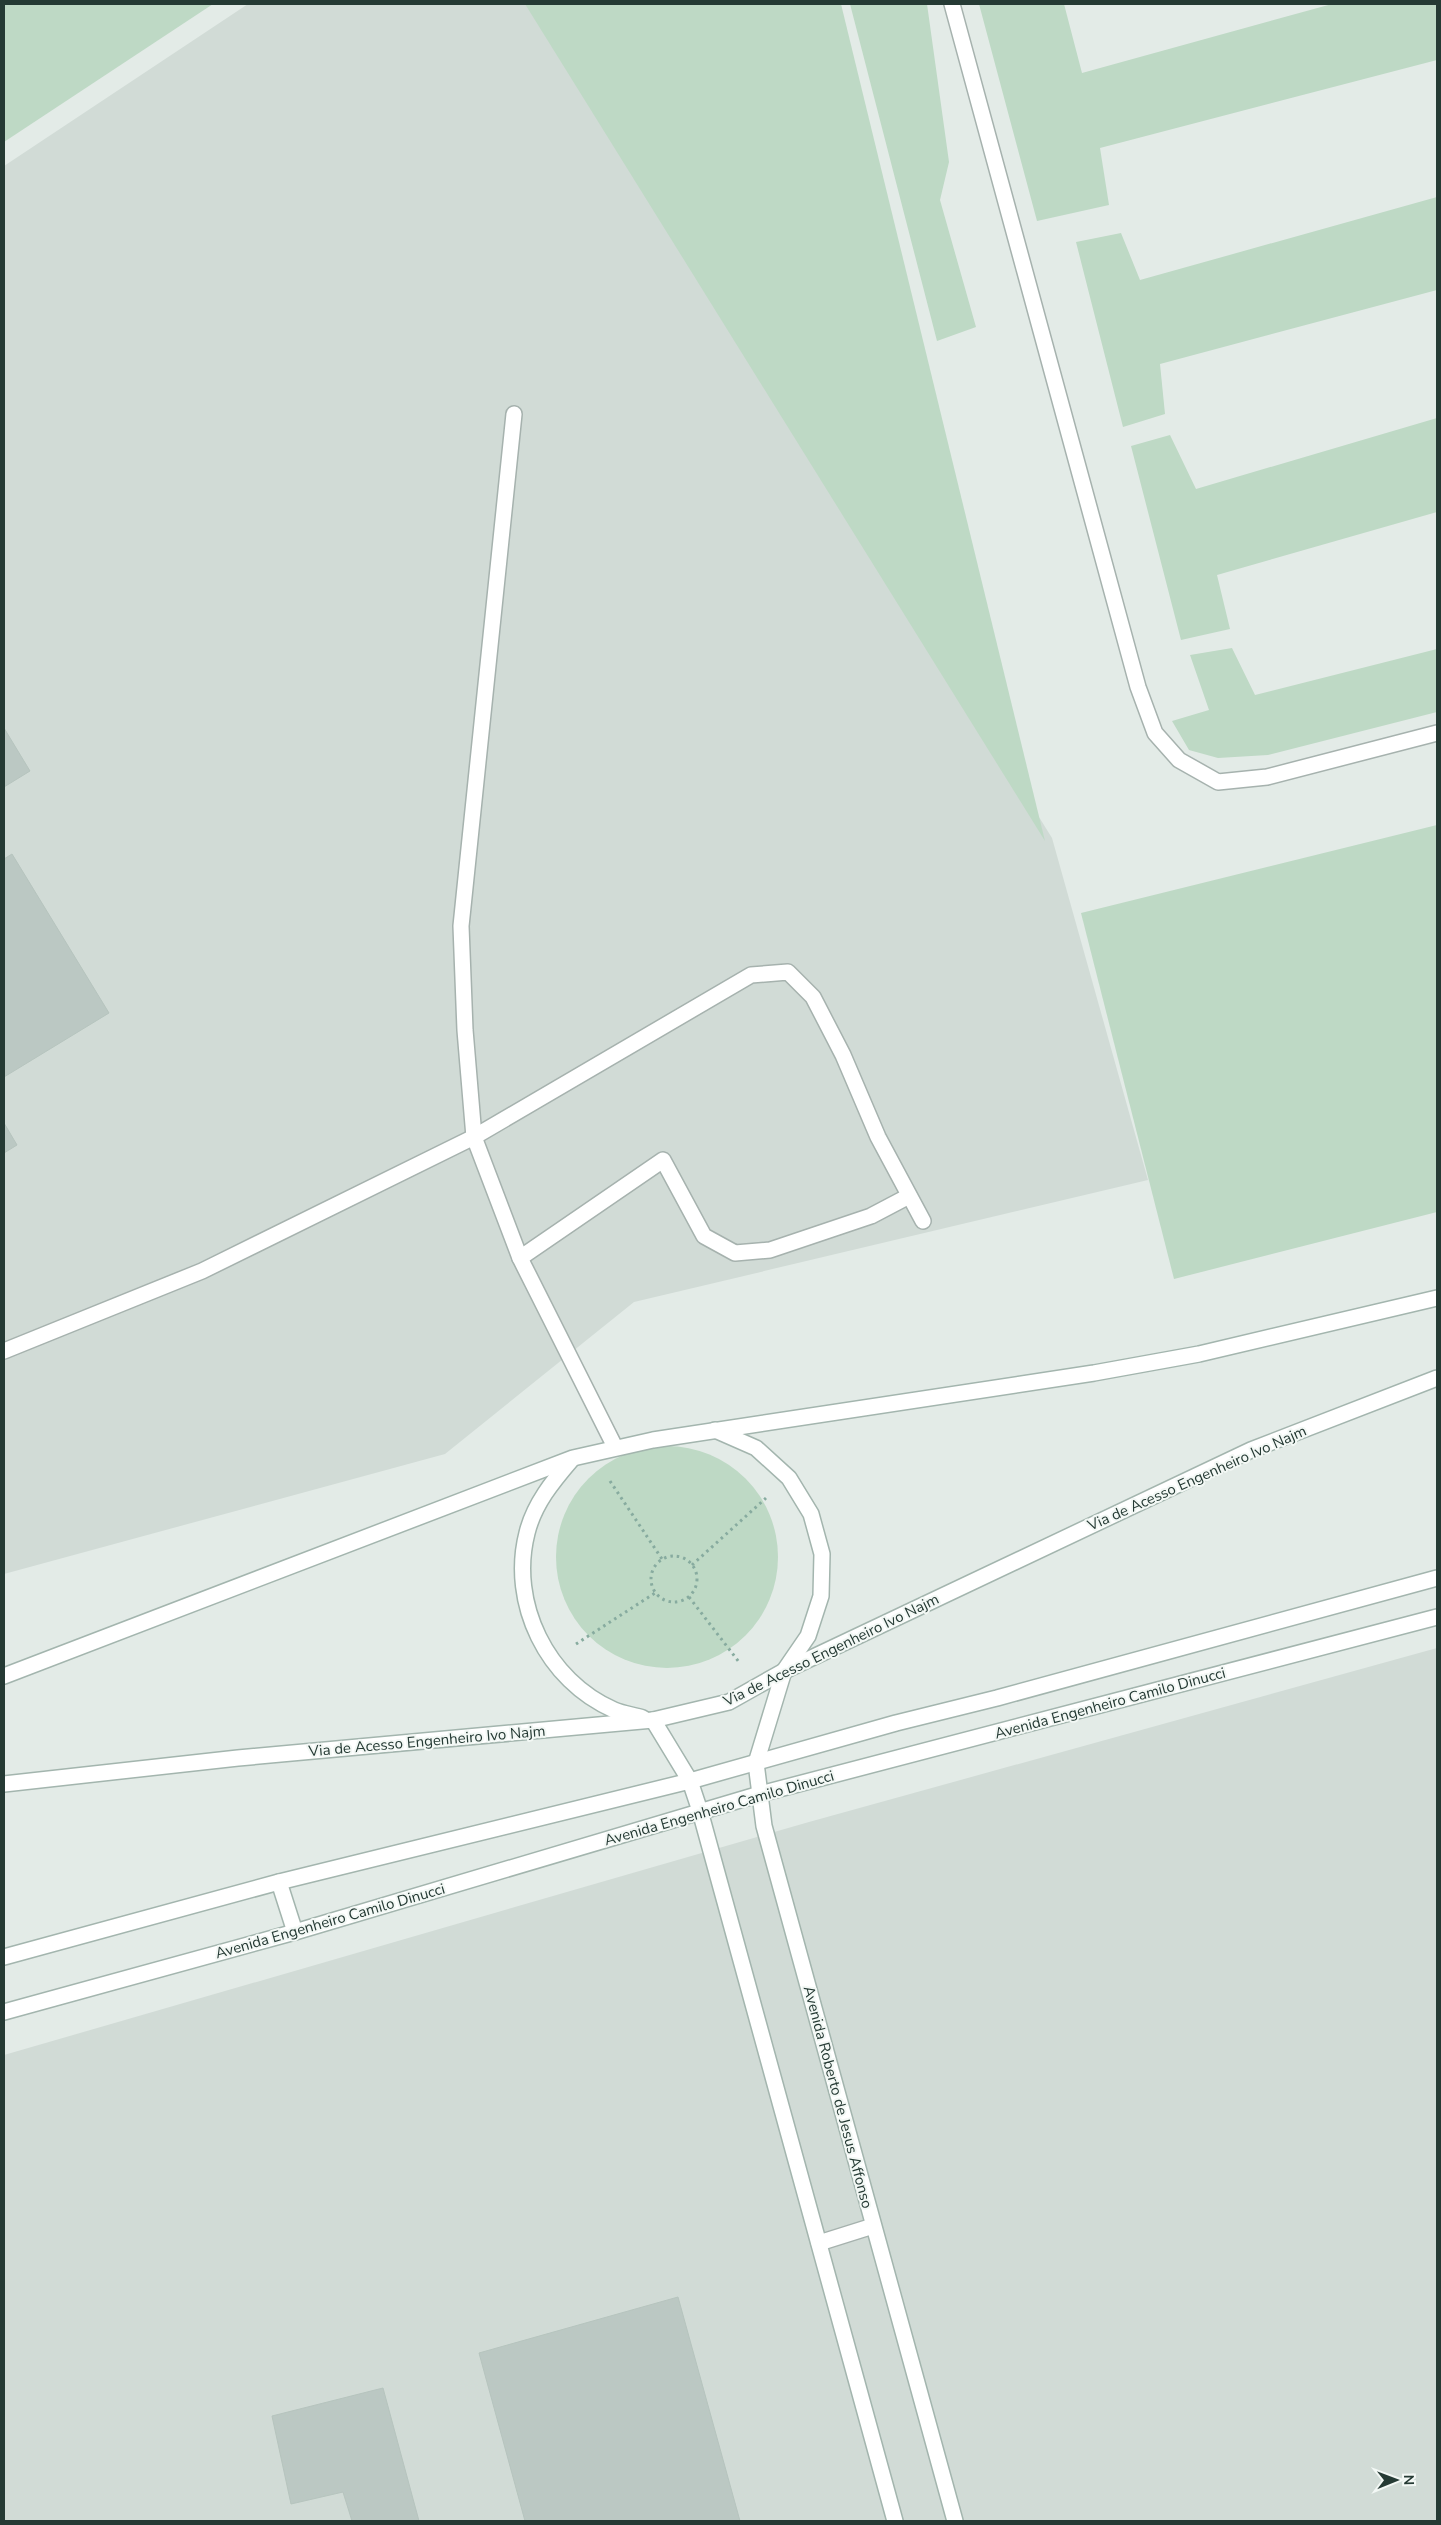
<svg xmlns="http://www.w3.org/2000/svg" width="1441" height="2525" font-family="'Nunito Sans',sans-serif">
<rect width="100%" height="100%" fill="#e3ebe7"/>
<g fill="#d1dbd6">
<polygon points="248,4 535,4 1052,838 1148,1180 634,1302 445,1454 4,1574 4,166"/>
<polygon points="1437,1648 1437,2521 4,2521 4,2055 809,1822"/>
</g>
<g fill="#bed9c5">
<polygon points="4,4 213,4 4,142"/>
<polygon points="525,4 841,4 1045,841"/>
<polygon points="850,4 927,4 949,162 940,200 976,327 937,341"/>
<polygon points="979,4 1064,4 1082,73 1332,4 1437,4 1437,60 1100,148 1109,205 1037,221"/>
<polygon points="1437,197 1437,290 1160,364 1165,414 1123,427 1076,242 1121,233 1140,280"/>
<polygon points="1437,418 1437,512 1217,575 1230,629 1181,640 1131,446 1170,435 1196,489"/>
<polygon points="1232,648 1255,695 1437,649 1437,712 1268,755 1218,758 1189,750 1172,721 1209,710 1190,655"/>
<polygon points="1437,825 1437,1212 1174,1279 1081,913"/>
<circle cx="667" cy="1557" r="111"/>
</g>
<g fill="#bbc8c3" stroke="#b6c4be">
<polygon points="4,728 30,771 4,787"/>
<polygon points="12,854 109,1013 4,1077 4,859"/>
<polygon points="4,1123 17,1145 4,1153"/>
<polygon points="678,2297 740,2521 525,2521 479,2353"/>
<polygon points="383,2388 419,2521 352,2521 343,2492 291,2504 272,2416"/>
</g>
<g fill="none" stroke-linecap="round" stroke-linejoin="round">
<defs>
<g id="lane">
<polyline points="952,4 1138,687 1155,733 1179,760 1218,782 1267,777 1437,733"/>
<polyline points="514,414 461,926 465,1030 474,1137 520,1258 615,1447"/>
<polyline points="520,1258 663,1160 704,1236 735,1253 770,1250 871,1216 909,1196"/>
<polyline points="4,1351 202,1271 474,1137 751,975 788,972 813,997 843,1055 878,1137 923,1221"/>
</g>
<polyline id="street" points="819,2243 873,2226"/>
<g id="secondary">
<polyline points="715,1430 756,1448 789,1478 811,1514 822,1554 821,1596 808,1636 784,1671 756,1763 764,1826 955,2521"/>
<path d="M 572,1459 C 553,1481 534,1504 527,1533 C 509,1603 547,1681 614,1710 C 623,1714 634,1715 643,1718"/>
<polyline points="4,1676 573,1458 653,1440 1094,1373 1199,1354 1437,1298"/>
<polyline points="653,1720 690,1781 700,1811 895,2521"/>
<polyline points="4,1784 238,1758 653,1720 729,1702 784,1671 1251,1450 1437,1378"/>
<polyline points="279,1882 295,1932"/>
<polyline points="4,1957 279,1882 690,1781 896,1723 997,1698 1437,1578"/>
<polyline points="4,2012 295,1932 760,1794 1437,1617"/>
</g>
</defs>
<use href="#lane" stroke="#a6b2ae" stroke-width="18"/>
<use href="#street" stroke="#a6b2ae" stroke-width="18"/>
<use href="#secondary" stroke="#a3b5ae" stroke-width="18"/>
<g stroke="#87ab9f" stroke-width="3" stroke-dasharray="2.5 4" stroke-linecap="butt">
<polyline points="610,1481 662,1559"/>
<circle cx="674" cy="1579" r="23"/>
<polyline points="692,1565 766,1498"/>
<polyline points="689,1597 739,1662"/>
<polyline points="576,1644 655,1593"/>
</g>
<use href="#lane" stroke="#fff" stroke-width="15"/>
<use href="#street" stroke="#fff" stroke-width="15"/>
<use href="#secondary" stroke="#fff" stroke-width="15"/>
</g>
<g text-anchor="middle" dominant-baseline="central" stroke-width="4" stroke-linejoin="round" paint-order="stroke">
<g font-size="15" fill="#253a34" stroke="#f3f8f5">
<text transform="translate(1197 1478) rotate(-24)">Via de Acesso Engenheiro Ivo Najm</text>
<text transform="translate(831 1650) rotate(-26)">Via de Acesso Engenheiro Ivo Najm</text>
<text transform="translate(1110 1703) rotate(-15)">Avenida Engenheiro Camilo Dinucci</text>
<text transform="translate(427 1741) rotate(-5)">Via de Acesso Engenheiro Ivo Najm</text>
<text transform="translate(719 1808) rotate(-16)">Avenida Engenheiro Camilo Dinucci</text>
<text transform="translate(330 1921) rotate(-16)">Avenida Engenheiro Camilo Dinucci</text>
<text transform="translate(838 2097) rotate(75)">Avenida Roberto de Jesus Affonso</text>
</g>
</g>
<rect width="1441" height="2525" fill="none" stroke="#253a34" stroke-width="10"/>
<g transform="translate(1396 2480) rotate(89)" stroke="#f3f8f5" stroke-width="4" paint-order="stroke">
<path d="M0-4L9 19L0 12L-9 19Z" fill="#253a34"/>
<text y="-8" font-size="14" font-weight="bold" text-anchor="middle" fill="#253a34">N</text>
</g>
</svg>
